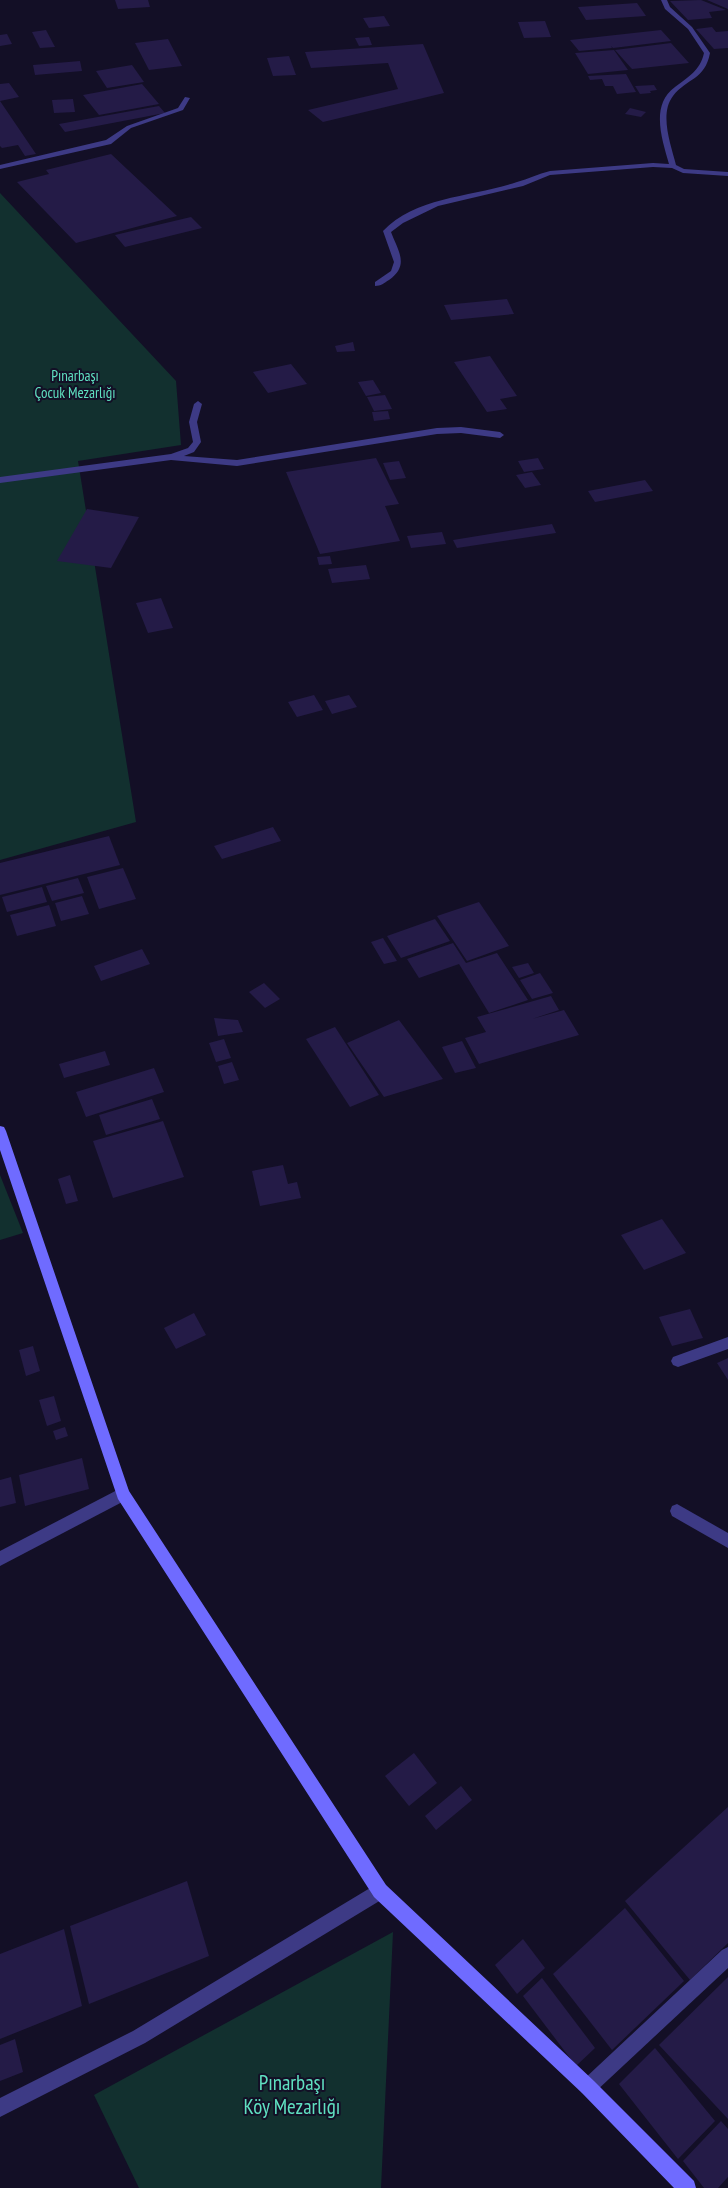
<svg xmlns="http://www.w3.org/2000/svg" width="728" height="2188" font-family="'PT Sans Narrow',sans-serif">
<rect width="100%" height="100%" fill="#130f26"/>
<g fill="#12302f">
<polygon points="0,193 176,381 181,445 78,461 136,822 0,860"/>
<polygon points="0,1175 23,1233 0,1240"/>
<polygon points="393,1932 381,2188 139,2188 94,2095"/>
</g>
<g fill="#241b47">
<polygon points="115,0 148,0 150,7 118,9"/>
<polygon points="701,0 726,10 709,12 712,18 688,20 670,1"/>
<polygon points="707,0 728,0 728,9"/>
<polygon points="637,3 646,16 586,20 578,7"/>
<polygon points="384,16 390,26 369,28 363,18"/>
<polygon points="545,21 551,37 524,38 518,22"/>
<polygon points="712,27 716,32 728,31 728,48 714,49 696,29"/>
<polygon points="46,30 55,47 40,48 32,32"/>
<polygon points="661,30 671,41 613,48 611,46 612,48 579,51 570,40"/>
<polygon points="7,34 12,44 0,46 0,35"/>
<polygon points="369,37 372,45 359,46 355,38"/>
<polygon points="168,39 182,66 149,70 135,43"/>
<polygon points="671,43 689,63 632,69 615,50"/>
<polygon points="423,44 444,93 323,122 308,110 398,89 388,63 311,68 305,52"/>
<polygon points="614,50 628,70 588,74 575,53"/>
<polygon points="289,56 296,75 273,76 267,58"/>
<polygon points="80,61 82,71 35,75 33,65"/>
<polygon points="132,65 144,82 107,88 96,71"/>
<polygon points="626,74 636,92 617,94 613,86 605,86 602,79 590,80 588,76"/>
<polygon points="9,83 19,97 0,101 36,154 25,156 18,145 2,148 0,146 0,84"/>
<polygon points="142,84 159,104 99,115 83,95"/>
<polygon points="654,85 657,90 650,91 651,93 640,94 635,86"/>
<polygon points="73,99 75,112 54,113 52,100"/>
<polygon points="159,106 165,113 65,132 59,124"/>
<polygon points="630,108 646,112 641,117 625,114"/>
<polygon points="111,154 177,216 76,243 17,182 49,174 46,170"/>
<polygon points="191,217 202,228 125,247 115,235"/>
<polygon points="507,299 514,314 451,320 444,305"/>
<polygon points="353,342 355,351 337,352 335,346"/>
<polygon points="490,356 517,396 500,399 507,409 487,412 454,362"/>
<polygon points="291,364 307,384 268,393 253,372"/>
<polygon points="373,380 381,393 366,396 358,382"/>
<polygon points="385,395 392,409 374,411 367,397"/>
<polygon points="388,411 390,419 374,421 372,412"/>
<polygon points="376,458 399,504 385,506 400,541 320,554 286,472"/>
<polygon points="538,458 544,469 524,472 518,461"/>
<polygon points="399,461 406,478 390,480 383,463"/>
<polygon points="532,472 541,485 525,488 516,475"/>
<polygon points="645,480 653,491 595,502 588,491"/>
<polygon points="87,509 139,517 111,568 57,561"/>
<polygon points="552,524 556,533 457,548 453,540"/>
<polygon points="442,532 446,544 411,548 407,536"/>
<polygon points="330,556 332,564 319,565 317,557"/>
<polygon points="366,565 370,579 332,583 328,569"/>
<polygon points="161,598 173,628 148,633 136,603"/>
<polygon points="314,695 323,710 297,717 288,702"/>
<polygon points="349,695 357,707 332,714 325,701"/>
<polygon points="273,827 281,841 222,859 214,846"/>
<polygon points="109,836 120,865 0,895 0,863"/>
<polygon points="123,868 136,899 99,909 87,877"/>
<polygon points="78,878 84,893 52,901 46,886"/>
<polygon points="42,887 47,902 7,912 2,897"/>
<polygon points="82,896 89,914 61,921 55,903"/>
<polygon points="479,902 509,946 467,961 437,916"/>
<polygon points="49,905 56,926 17,936 10,915"/>
<polygon points="435,919 450,941 401,958 387,936"/>
<polygon points="383,938 397,961 384,964 371,942"/>
<polygon points="453,943 466,963 497,953 528,1000 489,1013 459,964 419,978 407,959"/>
<polygon points="142,949 150,964 101,981 94,966"/>
<polygon points="528,963 534,973 519,978 512,967"/>
<polygon points="540,973 553,993 532,999 520,980"/>
<polygon points="264,983 280,999 265,1008 249,992"/>
<polygon points="551,996 559,1010 532,1019 564,1010 579,1035 479,1064 465,1038 486,1032 477,1017"/>
<polygon points="214,1018 238,1020 243,1032 218,1036"/>
<polygon points="399,1020 443,1079 384,1097 347,1043"/>
<polygon points="335,1027 379,1095 350,1107 306,1039"/>
<polygon points="224,1039 231,1058 216,1062 209,1043"/>
<polygon points="462,1041 476,1068 455,1073 442,1047"/>
<polygon points="105,1051 110,1065 64,1078 59,1064"/>
<polygon points="232,1062 239,1080 224,1084 218,1066"/>
<polygon points="154,1068 164,1092 86,1117 76,1092"/>
<polygon points="152,1099 160,1119 106,1135 99,1115"/>
<polygon points="163,1121 184,1177 113,1198 93,1141"/>
<polygon points="283,1165 288,1184 297,1182 301,1198 260,1206 252,1171"/>
<polygon points="70,1175 78,1201 66,1204 58,1179"/>
<polygon points="662,1219 686,1253 644,1270 621,1235"/>
<polygon points="690,1309 703,1338 672,1346 659,1317"/>
<polygon points="194,1313 206,1335 176,1349 164,1328"/>
<polygon points="33,1346 40,1371 26,1376 19,1350"/>
<polygon points="728,1358 728,1380 717,1363"/>
<polygon points="54,1396 61,1421 47,1426 39,1400"/>
<polygon points="65,1427 68,1436 56,1440 53,1431"/>
<polygon points="82,1458 89,1489 25,1506 19,1475"/>
<polygon points="11,1477 16,1503 0,1507 0,1480"/>
<polygon points="414,1753 437,1783 409,1806 385,1776"/>
<polygon points="461,1786 472,1800 436,1830 425,1816"/>
<polygon points="728,1807 728,1943 690,1980 625,1901"/>
<polygon points="187,1881 209,1956 89,2004 70,1926"/>
<polygon points="625,1908 684,1981 612,2050 553,1974"/>
<polygon points="64,1929 82,2006 0,2039 0,1954"/>
<polygon points="523,1939 545,1968 517,1994 495,1965"/>
<polygon points="728,1977 728,2119 659,2045"/>
<polygon points="542,1978 595,2048 576,2066 523,1996"/>
<polygon points="15,2039 23,2072 0,2081 0,2045"/>
<polygon points="655,2048 715,2121 678,2159 619,2084"/>
<polygon points="721,2121 728,2129 728,2177 718,2188 704,2188 683,2161"/>
</g>
<g fill="none" stroke-linecap="round" stroke-linejoin="round">
<g fill="#3d3a85" fill-rule="evenodd">
<path d="M 661,0 L 667,0 L 670,7 L 692,27 L 710,53 C 705,80 687,78 673,96 C 659,114 671,145 676,165 L 684,169 L 728,172 L 728,176 L 683,173 L 672,168 L 653,167 L 550,175 L 523,186 L 438,206 L 403,223 L 391,232 C 398,251 410,265 389,280 C 384,283 381,286 375,286 L 375,282 L 391,271 L 394,262 L 383,231 C 416,196 474,197 517,182 C 528,179 538,174 550,171 L 653,163 L 669,164 C 662,139 650,105 675,87 C 688,77 700,71 704,53 L 688,29 L 665,9 Z"/>
<polygon points="185,97 190,98 183,110 131,128 111,144 0,169 0,165 106,140 127,126 178,108"/>
<polygon points="198,401 202,404 197,422 201,442 194,452 184,456 237,460 437,428 461,427 500,432 504,435 500,438 461,433 437,434 237,466 171,460 0,483 0,477 171,454 188,448 193,442 189,422 194,404"/>
<polygon points="728,1337 728,1349 678,1367 673,1365 671,1361 673,1357"/>
<polygon points="123,1487 128,1489 130,1494 128,1499 0,1566 0,1551"/>
<polygon points="677,1504 728,1533 728,1548 672,1516 670,1511 672,1506"/>
<polygon points="380,1882 386,1885 389,1891 386,1897 145,2043 0,2117 0,2098 133,2031"/>
<polygon points="728,1947 728,1968 594,2093 588,2096 582,2093 579,2087 582,2081 722,1950"/>
</g>
<polygon fill="#6f6bff" fill-rule="evenodd" points="0,1126 4,1127 6,1131 129,1491 386,1885 594,2081 694,2181 696,2188 674,2188 582,2093 374,1897 118,1499 0,1150"/>
</g>
<g text-anchor="middle" dominant-baseline="central" stroke-width="4" stroke-linejoin="round" paint-order="stroke">
<g font-size="15" fill="#5fe0c0" stroke="#130f26">
<text x="75" y="375">Pınarbaşı<tspan x="75" dy="17">Çocuk Mezarlığı</tspan></text>
</g>
<g font-size="21" fill="#5fe0c0" stroke="#130f26">
<text x="292" y="2082">Pınarbaşı<tspan x="292" dy="24">Köy Mezarlığı</tspan></text>
</g>
</g>
</svg>
